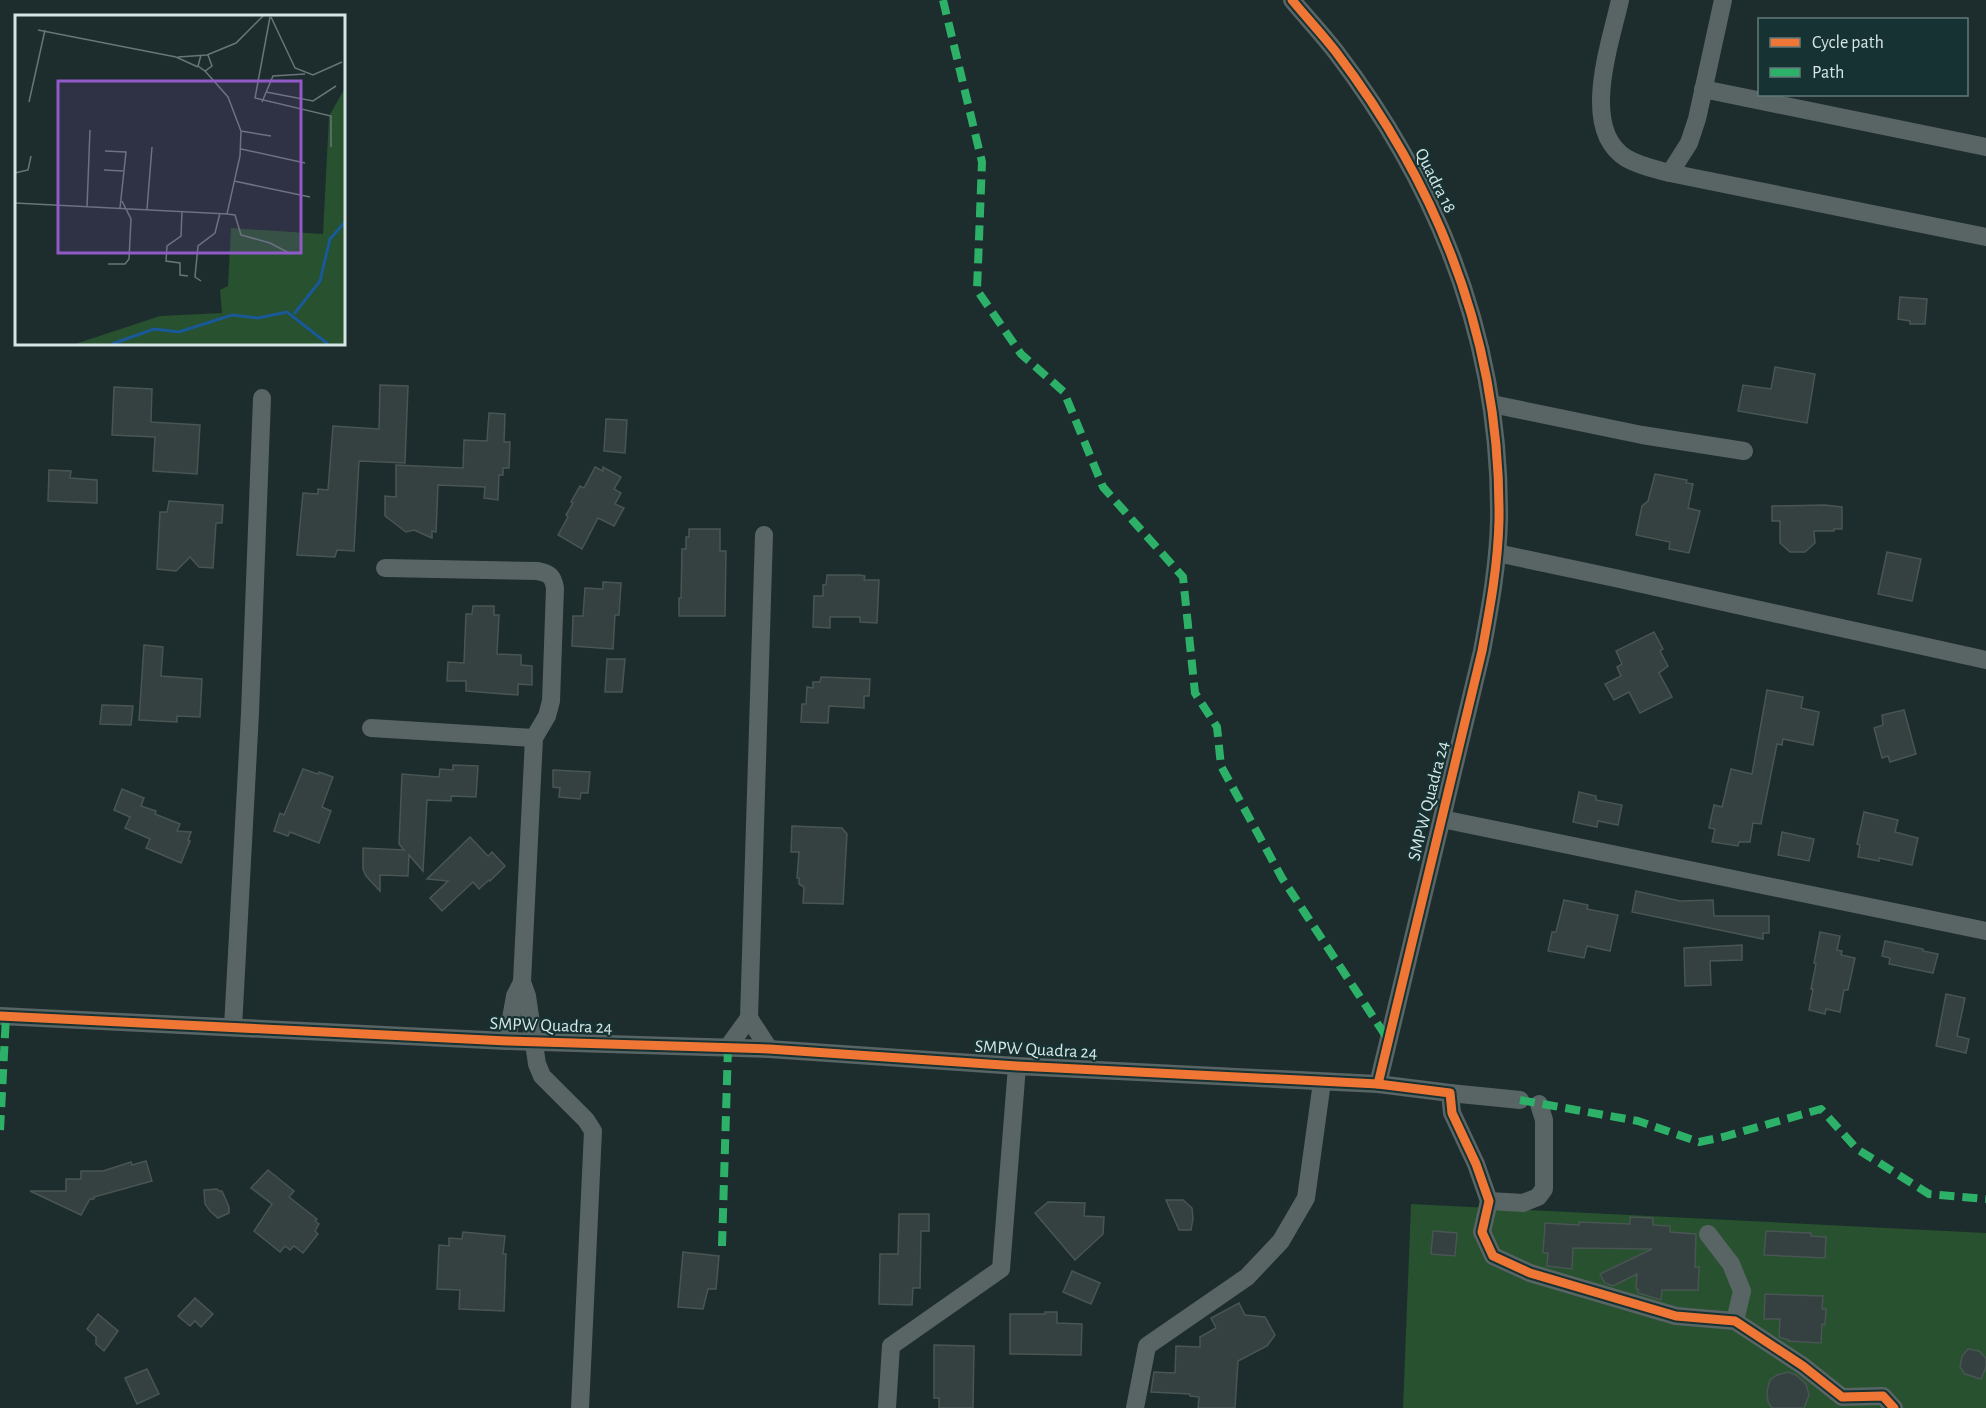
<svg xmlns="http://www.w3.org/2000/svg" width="1986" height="1408" font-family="'Alegreya Sans',sans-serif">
<rect width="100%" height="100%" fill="#1d2c2d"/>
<polygon fill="#27512f" points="1411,1204 1986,1233 1986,1408 1403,1408"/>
<g fill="#344140" stroke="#485553" stroke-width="1.5">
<polygon points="1900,297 1927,299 1925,324 1910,324 1910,321 1898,319"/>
<polygon points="1775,367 1815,374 1807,423 1738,411 1743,385 1771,389"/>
<polygon points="380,385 408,386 405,463 359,461 354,551 337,550 335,557 297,555 303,493 318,494 318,489 328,490 333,426 379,429"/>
<polygon points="114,387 152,389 151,422 200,425 197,474 153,471 155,437 112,435"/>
<polygon points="489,413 505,414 504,442 510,442 509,468 503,468 503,475 499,475 498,500 484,498 485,487 438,485 436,532 432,531 432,538 414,530 406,532 385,516 385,496 396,497 396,465 463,468 464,440 487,441"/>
<polygon points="606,419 627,420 625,453 604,451"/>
<polygon points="595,467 603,471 603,467 621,477 614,489 621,493 615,504 624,508 614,526 598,518 582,549 558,535 568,517 566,515 573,503 571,502 580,486 584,488"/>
<polygon points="49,470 71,471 70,478 97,480 97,503 48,501"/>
<polygon points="1655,474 1687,480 1686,483 1693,484 1688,508 1700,511 1689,553 1669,549 1670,542 1636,535 1642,506 1648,501"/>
<polygon points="169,501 223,505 222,523 216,523 213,568 199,567 190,557 176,571 157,569 160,512 167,512"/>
<polygon points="1825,505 1842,507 1842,529 1834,529 1834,531 1814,531 1815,543 1805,552 1790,552 1780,543 1780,521 1772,521 1772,506"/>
<polygon points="689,529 720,529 720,551 726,551 725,616 679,616 679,598 681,598 682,549 686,549 686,537 689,537"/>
<polygon points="1887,552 1921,559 1912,601 1878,594"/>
<polygon points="827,575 860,575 865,576 864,580 879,580 877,623 860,622 860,617 830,617 830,628 813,627 814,596 823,596 823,585 826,585"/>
<polygon points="603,582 621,583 619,615 615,615 613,649 572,646 573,616 583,616 585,588 603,589"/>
<polygon points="473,606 494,606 494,615 499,615 497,654 521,655 521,665 532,666 532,685 518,684 518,695 466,691 466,681 447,681 448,662 464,663 466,614 472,614"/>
<polygon points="1654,632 1663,649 1660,651 1668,666 1659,673 1672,697 1640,713 1629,692 1614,700 1605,684 1621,676 1617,667 1622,664 1616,651"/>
<polygon points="144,645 163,647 161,676 202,679 200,717 177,716 177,722 139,720"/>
<polygon points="607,659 625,659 622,692 605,692"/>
<polygon points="821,677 870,679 869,696 864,696 864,708 829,706 828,723 801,722 802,704 806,704 807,687 813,688 813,682 820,682"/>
<polygon points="1767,690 1803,697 1801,708 1819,712 1813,745 1783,739 1782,745 1777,744 1761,824 1753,823 1750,842 1739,842 1738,846 1712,842 1715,829 1709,828 1714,805 1722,807 1731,769 1752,774"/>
<polygon points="102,705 133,706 131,725 100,724"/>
<polygon points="1904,710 1916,754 1890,762 1888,756 1882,758 1874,728 1883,725 1882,715"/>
<polygon points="453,765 478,766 476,797 451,796 451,801 427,800 423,871 409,855 408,876 380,875 380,891 366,876 363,869 363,848 404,850 399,844 402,774 439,777 440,769 453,770"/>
<polygon points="303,769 318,774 319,772 333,777 322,807 331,811 319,843 290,832 288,836 274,831 280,813 284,815"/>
<polygon points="553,770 590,772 588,793 581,793 580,799 559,797 560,788 553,787"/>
<polygon points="122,789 144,798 141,806 156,811 155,814 180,824 177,831 191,832 188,840 190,841 181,863 146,848 150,839 125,828 130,817 114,810"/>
<polygon points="1579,792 1596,796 1596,800 1622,805 1618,825 1598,821 1597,827 1573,822"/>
<polygon points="1864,812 1898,820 1895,832 1918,838 1912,865 1879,858 1879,861 1858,857 1860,845 1857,844"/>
<polygon points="792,826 842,828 847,834 843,904 803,903 804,887 799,884 799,878 797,878 799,852 791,852"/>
<polygon points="1782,832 1814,839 1809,861 1778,855"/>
<polygon points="470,837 488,856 492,852 505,866 490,881 489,880 479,889 473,882 442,911 430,898 448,881 427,879"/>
<polygon points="1636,891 1680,901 1713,900 1714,916 1769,916 1769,933 1763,933 1763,939 1632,912"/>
<polygon points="1564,900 1588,905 1587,909 1618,915 1610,951 1587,946 1584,958 1548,951 1552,932 1556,932"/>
<polygon points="1820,932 1840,936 1837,950 1842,951 1841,955 1855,958 1848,990 1844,990 1840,1012 1826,1009 1825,1014 1809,1010 1813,989 1811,989 1816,964 1814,963"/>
<polygon points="1885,941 1923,949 1923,951 1938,954 1933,973 1889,964 1890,958 1882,956"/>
<polygon points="1742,945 1742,960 1710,961 1711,985 1685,986 1684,948"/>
<polygon points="1946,994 1965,998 1957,1036 1969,1039 1966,1053 1936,1046"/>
<polygon points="146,1161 152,1181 94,1197 94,1199 90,1199 81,1215 30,1191 66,1191 66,1179 81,1179 81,1171 103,1171 131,1162 132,1165"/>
<polygon points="268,1170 294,1191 289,1197 317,1219 315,1221 319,1224 315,1231 318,1234 303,1253 294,1246 290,1250 285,1246 280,1252 254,1231 272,1204 251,1188"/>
<polygon points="217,1189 219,1191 222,1191 229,1207 229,1213 218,1218 210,1211 205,1204 204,1190"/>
<polygon points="1166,1200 1183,1200 1192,1208 1193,1219 1191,1230 1179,1230"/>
<polygon points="1048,1202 1085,1203 1084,1216 1104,1217 1103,1234 1075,1260 1035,1213"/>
<polygon points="899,1214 929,1214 929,1231 921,1231 920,1288 913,1288 912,1305 879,1304 880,1254 898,1254"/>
<polygon points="1630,1217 1653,1218 1653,1225 1670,1226 1670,1232 1696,1234 1695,1267 1699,1267 1698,1290 1662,1290 1661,1300 1638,1293 1638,1289 1636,1289 1637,1274 1613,1286 1605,1283 1600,1274 1652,1249 1573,1248 1572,1269 1547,1266 1548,1253 1543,1253 1545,1223 1579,1225 1579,1222 1630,1224"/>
<polygon points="1433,1231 1457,1233 1455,1256 1431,1254"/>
<polygon points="1766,1231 1811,1233 1811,1236 1826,1237 1825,1258 1764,1255"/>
<polygon points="463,1232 505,1236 503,1254 506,1254 504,1311 459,1309 460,1290 437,1289 439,1245 449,1246 449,1238 462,1239"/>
<polygon points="683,1252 719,1256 716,1289 708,1289 703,1309 678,1307"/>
<polygon points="1072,1271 1100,1283 1091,1304 1063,1292"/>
<polygon points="1765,1294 1823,1296 1822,1309 1826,1309 1825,1325 1822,1324 1821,1343 1788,1341 1789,1340 1779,1337 1780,1319 1764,1319"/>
<polygon points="195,1298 213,1314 201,1327 195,1321 190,1326 178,1316"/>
<polygon points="1239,1303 1245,1315 1265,1317 1275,1335 1267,1346 1238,1361 1235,1408 1198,1408 1199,1397 1190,1396 1190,1394 1151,1392 1154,1372 1175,1373 1176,1346 1200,1347 1200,1337 1216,1328 1211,1318"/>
<polygon points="1045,1312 1057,1312 1057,1323 1082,1324 1081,1355 1010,1354 1010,1314 1045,1314"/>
<polygon points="98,1314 118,1331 104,1351 96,1344 96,1337 87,1329"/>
<polygon points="934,1345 974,1346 973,1408 939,1408 939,1398 934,1398"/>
<polygon points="1968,1349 1979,1351 1986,1358 1986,1367 1981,1379 1965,1374 1960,1367 1962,1356"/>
<polygon points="147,1369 159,1394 137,1404 125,1378"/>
<polygon points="1788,1372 1796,1375 1806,1384 1809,1395 1804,1408 1772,1408 1768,1402 1767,1391 1770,1380 1777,1375"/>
</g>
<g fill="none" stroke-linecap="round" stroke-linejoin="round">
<g stroke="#596565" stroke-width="18">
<path d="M 1620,0 C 1611,42 1579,129 1626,158 C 1639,166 1655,169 1670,173 L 1986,237"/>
<polyline points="1703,89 1986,147"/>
<polyline points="1670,173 1689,143 1697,119 1723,0"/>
<polyline points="1492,404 1642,435 1744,451"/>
<polyline points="1497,553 1615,578 1986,660"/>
<path d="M 385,568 L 537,571 C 549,573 553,576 555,588 L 551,701 L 547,716 L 534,738 L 522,982 L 515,996 L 507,1041"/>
<polyline points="371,728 534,738"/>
<polyline points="1442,819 1986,931"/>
<polyline points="522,982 527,996 537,1064 542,1076 586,1120 593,1131 580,1408"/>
<path d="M 0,1016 L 507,1041 L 769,1049 L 1017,1066 L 1378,1084 L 1482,651 C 1490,608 1498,565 1499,520 C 1501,346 1441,190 1336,52 C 1322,34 1306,17 1292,0"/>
<polyline points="749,1018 769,1049"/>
<polyline points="233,1027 250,713 262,398"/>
<polyline points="728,1047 749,1018 764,535"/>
<polyline points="1378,1084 1450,1093 1452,1113 1476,1164 1489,1201 1482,1232 1493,1256 1530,1273 1676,1316 1735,1321 1803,1366 1842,1397 1883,1396 1894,1408"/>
<polyline points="1450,1093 1520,1100"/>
<polyline points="1489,1201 1523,1203 1538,1197 1544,1189 1544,1120 1539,1104"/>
<polyline points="1708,1234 1731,1264 1742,1291 1735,1321"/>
<polyline points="887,1408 891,1346 1001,1269 1017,1066"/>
<polyline points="1135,1408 1147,1346 1247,1277 1281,1241 1306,1198 1322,1082"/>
</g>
<g stroke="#2db169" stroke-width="8" stroke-dasharray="15 8" stroke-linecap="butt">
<polyline points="943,0 982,162 977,290 1021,354 1064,392 1103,487 1183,577 1195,693 1217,727 1221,766 1282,878 1389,1041"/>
<polyline points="1520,1100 1638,1121 1699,1142 1723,1137 1821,1109 1857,1149 1929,1194 1986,1199"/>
<polyline points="0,1130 6,1016"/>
<polyline points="722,1246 728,1047"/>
</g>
<defs>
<g id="cycleway">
<path d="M 0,1016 L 507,1041 L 769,1049 L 1017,1066 L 1378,1084 L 1482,651 C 1490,608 1498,565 1499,520 C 1501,346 1441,190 1336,52 C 1322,34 1306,17 1292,0"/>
<polyline points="1378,1084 1450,1093 1452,1113 1476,1164 1489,1201 1482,1232 1493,1256 1530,1273 1676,1316 1735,1321 1803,1366 1842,1397 1883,1396 1894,1408"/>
</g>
</defs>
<use href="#cycleway" stroke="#173233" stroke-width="13"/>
<use href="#cycleway" stroke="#f07635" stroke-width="9"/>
</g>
<g text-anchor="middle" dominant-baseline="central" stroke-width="4.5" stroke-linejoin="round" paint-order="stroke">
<g font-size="18" fill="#d6e6e7" stroke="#173233">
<text transform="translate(1435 181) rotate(63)">Quadra 18</text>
<text transform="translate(1429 801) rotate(-76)">SMPW Quadra 24</text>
<text transform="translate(551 1026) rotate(2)">SMPW Quadra 24</text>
<text transform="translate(1036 1050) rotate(3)">SMPW Quadra 24</text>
</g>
</g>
<g transform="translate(15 15)">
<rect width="330" height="330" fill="#1d2c2d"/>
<path d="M 330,73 L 330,329 L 60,329 L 145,301 L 207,298 L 205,275 L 213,271 L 216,213 L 308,219 L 314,101 Z" fill="#27512f"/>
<path fill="none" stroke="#195997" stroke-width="3" d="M 279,299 L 305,266 L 315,224 L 330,207M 97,329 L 139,314 L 164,317 L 217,300 L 243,303 L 272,297 L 313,329"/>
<path fill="none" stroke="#677677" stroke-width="1.5" d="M 255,2 L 240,83 L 316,101 L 316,132M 256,2 L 280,53 L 298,60 L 327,47M 23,15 L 161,42 L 183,52M 192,40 L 221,28 L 248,1M 163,42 L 192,40 L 193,40 L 197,51 L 190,56 L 183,51 L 186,40M 251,77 L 298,86 L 321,71M 14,87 L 30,15M 247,87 L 258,61 L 290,59M 226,116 L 256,121M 226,134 L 290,148M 90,136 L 111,137 L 105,193M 89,155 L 108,156M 0,158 L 13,155 L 16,141M 219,166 L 295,182M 0,188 L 212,199 L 225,141 L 226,116 L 213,82 L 190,56M 72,192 L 75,115M 132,194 L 137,132M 167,196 L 166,221 L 152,231 L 151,246 L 165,248 L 165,260 L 173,261M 212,199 L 220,200 L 226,220 L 255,228 L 276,239M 93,249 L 110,249 L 114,244 L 116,204 L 107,186M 186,266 L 180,262 L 183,231 L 200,218 L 205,198"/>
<path fill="#925ac9" fill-opacity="0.15" stroke="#925ac9" stroke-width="3" d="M 43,66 L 286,66 L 286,238 L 43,238 Z"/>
<rect width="330" height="330" fill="none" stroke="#d6e6e7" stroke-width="3"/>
</g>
<rect x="1758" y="18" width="210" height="78" fill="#173233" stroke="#637a7b" stroke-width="1.5"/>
<rect x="1770" y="38" width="30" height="9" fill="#f07635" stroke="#637a7b" stroke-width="1.5"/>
<text x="1812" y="48" font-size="18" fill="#d6e6e7">Cycle path</text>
<rect x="1770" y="68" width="30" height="9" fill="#2db169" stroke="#637a7b" stroke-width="1.5"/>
<text x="1812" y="78" font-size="18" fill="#d6e6e7">Path</text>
</svg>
